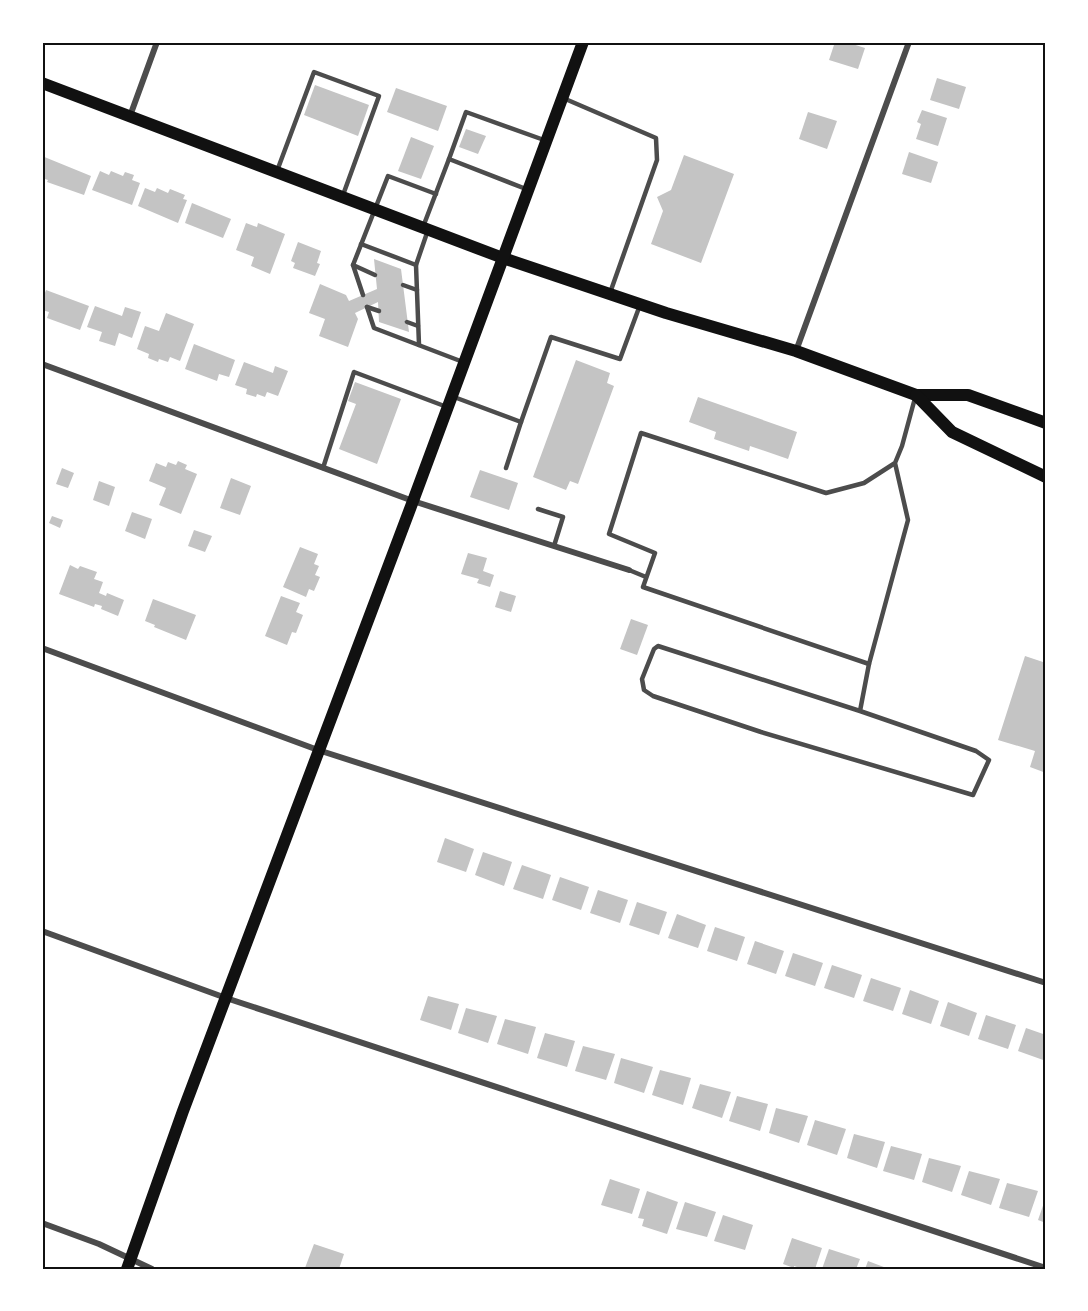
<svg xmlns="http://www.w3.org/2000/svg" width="1088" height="1311" font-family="'Roboto Condensed',sans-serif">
<rect width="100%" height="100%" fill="#fff"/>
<g fill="#c4c4c4">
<polygon points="835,42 846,42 865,48 858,69 829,60"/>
<polygon points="937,78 966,87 959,109 930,100"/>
<polygon points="315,85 369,105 358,136 304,115"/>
<polygon points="396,88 447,106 438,131 387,112"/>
<polygon points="922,110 947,118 938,146 916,139 921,124 917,122"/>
<polygon points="808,112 837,121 827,149 799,139"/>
<polygon points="466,129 486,136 478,154 459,147"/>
<polygon points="411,137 434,146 421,179 398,171"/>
<polygon points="909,152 938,162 931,183 902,174"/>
<polygon points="684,155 734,174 701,263 651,244 663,211 657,197 671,190"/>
<polygon points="42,156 91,176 84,195 47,182 48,180 42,178"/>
<polygon points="100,171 109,175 111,171 123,176 125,172 134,175 132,180 140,183 132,205 92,190"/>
<polygon points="145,188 155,192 157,188 168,193 170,189 185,195 183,199 187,200 178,223 138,206"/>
<polygon points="192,203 231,219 223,238 185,223"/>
<polygon points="246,223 257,227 258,223 285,234 270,274 251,266 254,257 236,250"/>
<polygon points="298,242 321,251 317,263 320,264 315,276 293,268 295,263 291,261"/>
<polygon points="374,259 401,269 409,332 379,322 378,302 355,313 358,319 348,347 319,336 325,319 309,313 320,284 346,295 349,301 377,289"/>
<polygon points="46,290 89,306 80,330 47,318 49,312 42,310 42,301"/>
<polygon points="95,306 122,316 125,307 141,312 132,338 119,333 115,346 99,341 102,332 87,327"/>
<polygon points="166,313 194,324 180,361 170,357 168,362 159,359 158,362 148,358 149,354 137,349 145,326 159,331"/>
<polygon points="194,344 235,360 229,377 219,374 217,381 185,369"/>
<polygon points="576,360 610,373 607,383 614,386 578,484 570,481 566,490 533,477"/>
<polygon points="244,362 273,373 275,366 288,371 278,396 267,392 265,397 257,394 256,397 246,394 247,389 235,385"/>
<polygon points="355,382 401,399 377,464 339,449 356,404 348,401"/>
<polygon points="698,397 797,432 788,459 750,446 749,451 714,439 716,432 689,422"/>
<polygon points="178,461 187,465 185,469 197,474 181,514 159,505 166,488 149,481 156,463 166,467 168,462 176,465"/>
<polygon points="62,468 74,473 68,488 56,484"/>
<polygon points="480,470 518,483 509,510 470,497"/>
<polygon points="231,478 251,486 240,515 220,508"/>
<polygon points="99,481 115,487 109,506 93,500"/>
<polygon points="132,512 152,519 145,539 125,531"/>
<polygon points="52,516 63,520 60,528 49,523"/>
<polygon points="194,530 212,536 205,552 188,546"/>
<polygon points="300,547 318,554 314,564 319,566 315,575 320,577 314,591 309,589 306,597 283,587"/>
<polygon points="468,553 487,558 483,571 494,575 490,587 477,583 479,579 461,574"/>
<polygon points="70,565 78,569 80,566 97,572 94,579 103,582 99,593 106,596 107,593 124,600 118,616 101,609 102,606 95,604 94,607 59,594"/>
<polygon points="500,591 516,596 511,612 495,607"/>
<polygon points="281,596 300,603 296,612 303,615 296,633 292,632 287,645 265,636"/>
<polygon points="153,599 196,615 186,640 154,627 155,625 145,621"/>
<polygon points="631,619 648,625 637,655 620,649"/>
<polygon points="1025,656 1046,663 1046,773 1030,767 1035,751 998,740"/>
<polygon points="445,838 474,849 466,872 437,862"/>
<polygon points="483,852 512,862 504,886 475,875"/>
<polygon points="522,865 551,875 543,899 513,889"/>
<polygon points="560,877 589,887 581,910 552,900"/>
<polygon points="598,890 628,900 620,923 590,913"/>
<polygon points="637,902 667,912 659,935 629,925"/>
<polygon points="677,914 706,925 698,948 668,938"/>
<polygon points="715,927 745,937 737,961 707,951"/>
<polygon points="755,941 784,951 776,974 747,964"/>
<polygon points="793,953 823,963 815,986 785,976"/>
<polygon points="832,965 862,975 854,998 824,988"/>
<polygon points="871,978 901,988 893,1011 863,1001"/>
<polygon points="910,990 939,1001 931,1024 902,1014"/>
<polygon points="428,996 459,1004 451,1030 420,1020"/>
<polygon points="948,1002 977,1013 969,1036 940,1026"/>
<polygon points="466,1008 497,1016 488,1043 458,1033"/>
<polygon points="986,1015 1016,1025 1008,1049 978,1039"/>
<polygon points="505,1019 536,1027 528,1054 497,1044"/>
<polygon points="1026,1028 1046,1035 1046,1061 1018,1051"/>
<polygon points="545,1033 575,1041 567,1067 537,1058"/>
<polygon points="583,1046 615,1054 606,1080 575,1071"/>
<polygon points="621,1058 653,1067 644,1093 614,1083"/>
<polygon points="660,1070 691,1078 683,1105 652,1095"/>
<polygon points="700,1084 731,1092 722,1118 692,1108"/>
<polygon points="737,1096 768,1104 760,1131 729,1121"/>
<polygon points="776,1108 808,1116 799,1143 769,1133"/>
<polygon points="815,1120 846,1129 837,1155 807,1145"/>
<polygon points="854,1134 885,1142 877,1168 847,1158"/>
<polygon points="891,1146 922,1154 914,1180 883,1171"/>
<polygon points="929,1158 961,1166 952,1192 922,1182"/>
<polygon points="969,1171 1000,1179 991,1205 961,1195"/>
<polygon points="610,1179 640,1189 632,1214 601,1205"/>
<polygon points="1007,1183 1038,1191 1029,1217 999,1208"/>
<polygon points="647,1191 678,1202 667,1234 642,1226 644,1219 638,1218"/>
<polygon points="1046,1197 1046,1223 1038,1220"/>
<polygon points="685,1202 716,1212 707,1237 676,1229"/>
<polygon points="723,1215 753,1225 745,1250 714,1241"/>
<polygon points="792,1238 822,1248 815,1269 803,1269 794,1266 794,1268 783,1264"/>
<polygon points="314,1244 344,1254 339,1269 305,1268"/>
<polygon points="829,1249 860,1259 856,1269 822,1269"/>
<polygon points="868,1261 889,1269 865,1269"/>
</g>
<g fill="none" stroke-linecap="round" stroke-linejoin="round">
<g stroke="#4c4c4c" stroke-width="4.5">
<polyline points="563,98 656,138 657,160 610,293"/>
<polyline points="277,171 314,72 379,96 343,195"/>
<polyline points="526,189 449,159 466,112 544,140"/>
<polyline points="423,227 449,159"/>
<polyline points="361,244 416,265"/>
<polyline points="353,265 375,275"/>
<polyline points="403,285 417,290"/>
<polyline points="363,295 353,265 388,176 436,194"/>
<polyline points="367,307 374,328 463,362"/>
<polyline points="367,307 379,311"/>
<polyline points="407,322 418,326"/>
<polyline points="419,345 416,265 428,230"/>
<polyline points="454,397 521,422 551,337 620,359 640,305"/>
<polyline points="895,463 908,520 869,664 643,587 655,553 609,534 641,433 826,493 864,483 895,463 902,446 915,398"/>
<polyline points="323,468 354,372 447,407"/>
<polyline points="506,468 521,422"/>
<polyline points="538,509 563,517 554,546"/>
<polyline points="629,570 646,577"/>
<polyline points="860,711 658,646 654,649 642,679 644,690 653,696 761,732 973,795 989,760 976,751 860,711 869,664"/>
</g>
<g stroke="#4c4c4c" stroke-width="6">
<polyline points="130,116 157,42"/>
<polyline points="796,351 909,42"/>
<polyline points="42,364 413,501 629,570"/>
<polyline points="42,648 318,750 1046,983"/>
<polyline points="42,931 226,998 1046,1268"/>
<polyline points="42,1223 99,1244 152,1269"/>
</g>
<g stroke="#111" stroke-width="12">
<polyline points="42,83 503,258 666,313 796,351 916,395 968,395 1046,423"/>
<polyline points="916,395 952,432 1046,477"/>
<polyline points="127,1269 183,1111 413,501 583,42"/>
</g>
</g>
<rect width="1088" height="1311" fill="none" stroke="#ffffff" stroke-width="87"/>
<rect x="44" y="44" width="1000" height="1224" fill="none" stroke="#111" stroke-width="2"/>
</svg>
